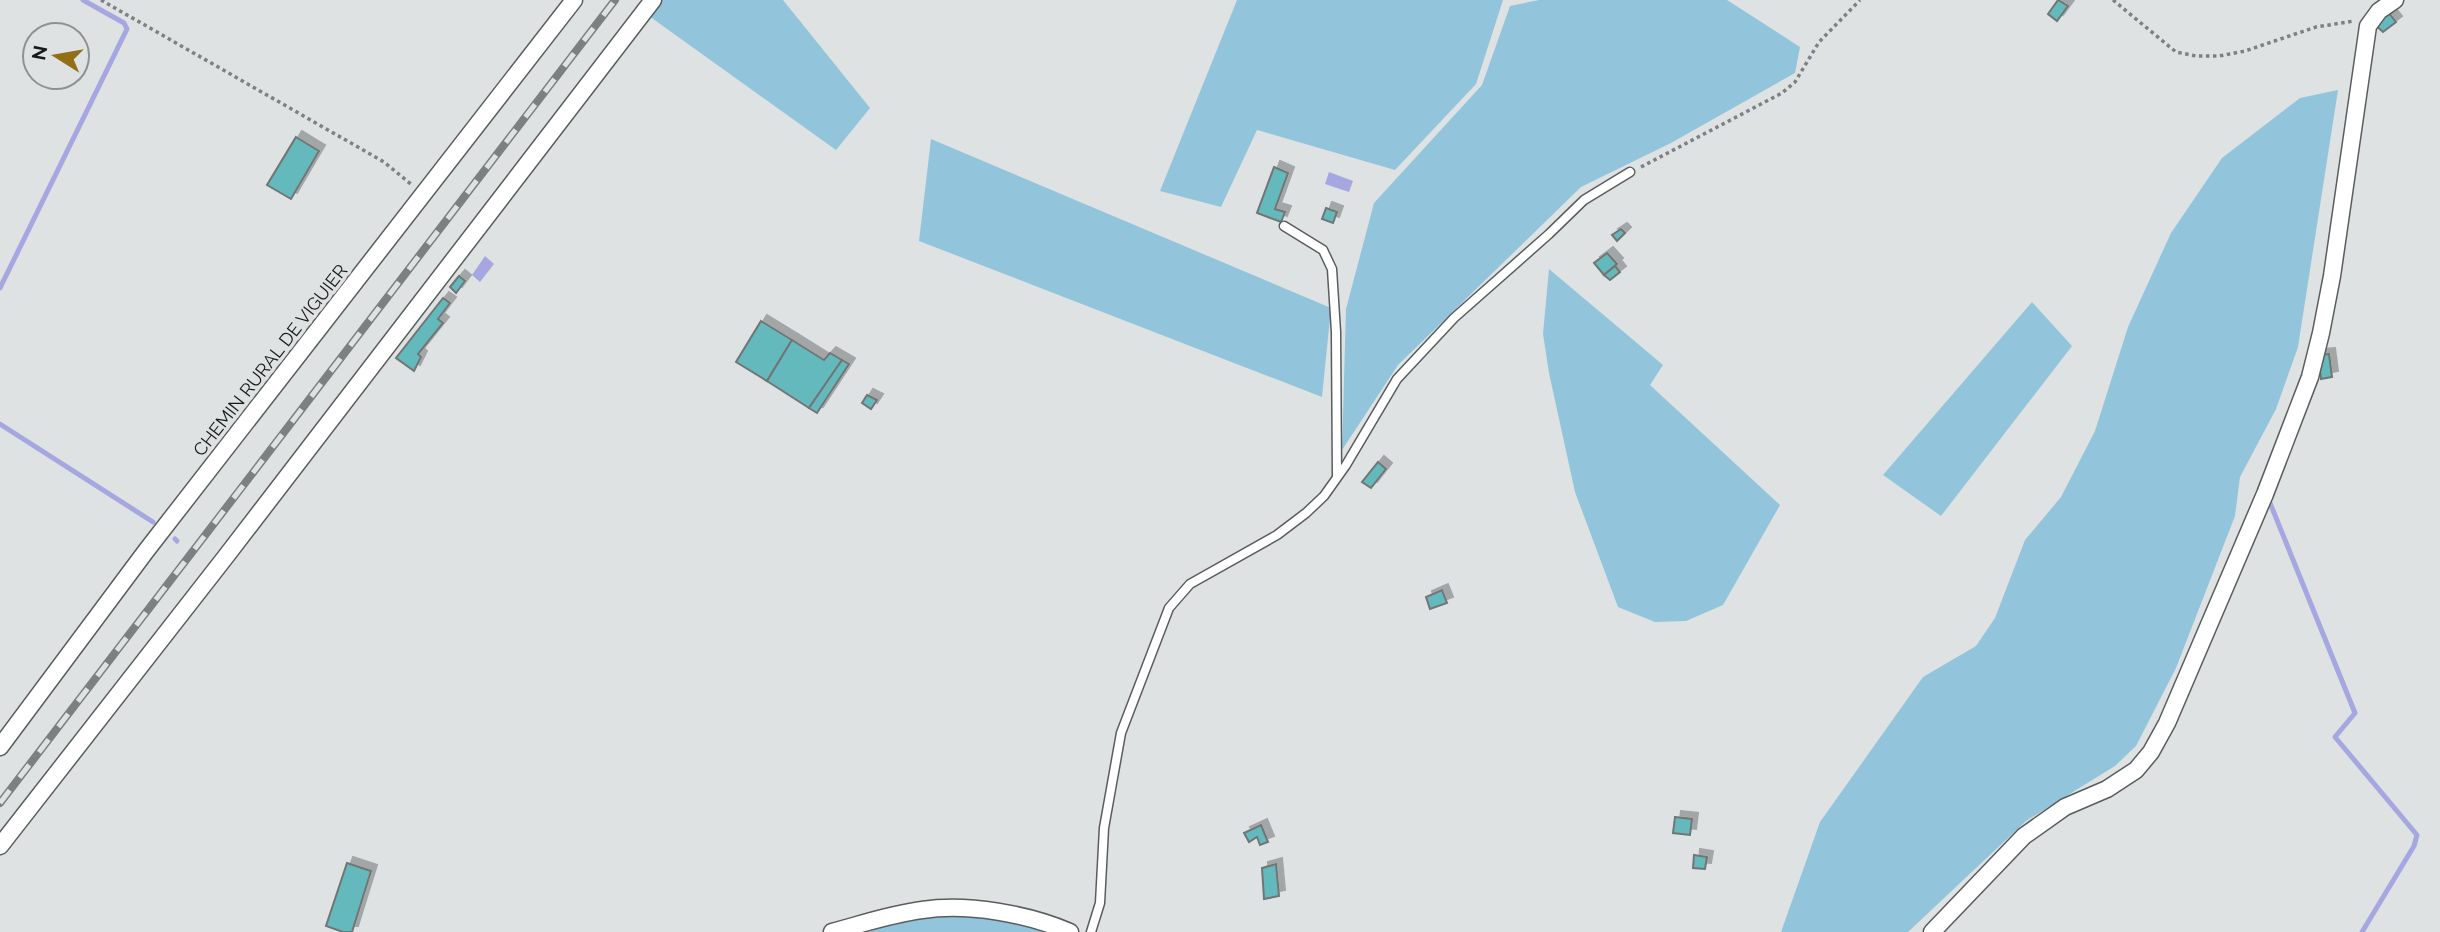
<svg xmlns="http://www.w3.org/2000/svg" width="2440" height="932" font-family="Raleway,sans-serif">
<defs>
<filter id="shadow"><feDropShadow dx="6" dy="-6" stdDeviation="0" flood-color="#0004"/></filter>
</defs>
<rect width="100%" height="100%" fill="#dee2e3"/>
<g fill="#92c5dc">
<polygon points="662,0 783,0 870,108 836,150 649,16"/>
<polygon points="1237,0 1503,0 1476,84 1395,170 1257,130 1221,207 1160,191"/>
<polygon points="1539,0 1727,0 1800,47 1795,73 1671,143 1581,187 1398,365 1342,450 1346,309 1374,203 1482,85 1510,6"/>
<polygon points="2338,90 2298,347 2276,409 2240,477 2235,516 2176,668 2136,746 2115,766 2026,821 1908,932 1781,932 1820,822 1923,677 1976,646 1995,618 2025,540 2061,497 2095,431 2128,327 2171,233 2222,158 2300,98"/>
<polygon points="931,139 1331,308 1322,397 919,241"/>
<polygon points="1549,269 1663,365 1650,385 1780,505 1723,605 1686,621 1655,622 1618,607 1575,492 1549,373 1543,334"/>
<polygon points="2032,302 2072,346 1941,516 1883,475"/>
<polygon points="962,916 1014,922 1044,932 868,932 918,917"/>
</g>
<g fill="#a6a7e0">
<polygon points="1329,172 1353,181 1349,192 1325,184"/>
<polygon points="485,256 494,264 480,282 472,275"/>
</g>
<g fill="none" stroke-linecap="round" stroke-linejoin="round">
<g stroke="#a6a7e0" stroke-width="5">
<polyline points="0,288 127,29 124,23 83,0"/>
<polyline points="0,424 153,522"/>
<polyline points="2268,498 2355,713 2335,737 2417,835 2414,846 2362,932"/>
<polyline points="175,539 177,541"/>
</g>
</g>
<g fill="#64b9bb" stroke="#727575" stroke-width="2" filter="url(#shadow)">
<polygon points="2058,0 2068,6 2057,21 2048,14"/>
<polygon points="2388,12 2396,22 2383,32 2374,24"/>
<polygon points="296,137 319,151 291,199 267,185"/>
<polygon points="1274,167 1288,173 1275,209 1285,212 1281,222 1257,213"/>
<polygon points="1326,208 1337,212 1333,223 1322,219"/>
<polygon points="1621,229 1625,233 1617,241 1612,235"/>
<polygon points="1607,253 1617,264 1604,275 1594,263"/>
<polygon points="1615,266 1620,272 1610,280 1604,275"/>
<polygon points="459,276 465,281 456,293 450,287"/>
<polygon points="443,298 450,303 438,319 443,323 418,354 421,357 414,371 396,358"/>
<polygon points="761,321 792,340 767,381 736,362"/>
<polygon points="792,340 824,360 830,353 842,360 809,408 767,381"/>
<polygon points="2329,354 2332,377 2321,379 2318,355"/>
<polygon points="842,360 849,364 817,413 809,408"/>
<polygon points="867,395 877,400 871,409 862,403"/>
<polygon points="1378,462 1386,469 1371,488 1362,482"/>
<polygon points="1442,590 1447,603 1430,609 1426,597"/>
<polygon points="1675,817 1692,819 1690,835 1673,833"/>
<polygon points="1261,825 1268,842 1260,845 1257,837 1249,842 1244,833"/>
<polygon points="1694,855 1707,857 1705,869 1693,868"/>
<polygon points="347,863 371,871 352,932 343,932 326,926"/>
<polygon points="1276,864 1279,896 1264,899 1262,868"/>
</g>
<g fill="none" stroke-linecap="round" stroke-linejoin="round">
<defs>
<g id="service">
<polyline points="1284,226 1323,250 1332,269 1336,332 1337,476"/>
<polyline points="1091,932 1100,903 1104,828 1121,733 1169,608 1190,584 1277,535 1306,513 1324,496 1346,465 1397,379 1454,318 1549,234 1584,200 1630,172"/>
</g>
<g id="minor">
<polyline points="0,747 146,551 574,0"/>
<polyline points="0,846 227,555 653,0"/>
<path d="M 832,932 C 862,924 891,914 922,910 C 968,903 1028,914 1070,932"/>
<polyline points="1932,932 2024,836 2065,807 2107,789 2136,770 2151,752 2167,723 2265,494 2310,377 2321,333 2332,276 2368,26 2379,11 2395,0"/>
</g>
</defs>
<use href="#service" stroke="#595d5e" stroke-width="11"/>
<use href="#minor" stroke="#595d5e" stroke-width="19"/>
<g stroke="#7e8182" stroke-width="3.5" stroke-dasharray="3.5 3.5" stroke-linecap="butt">
<polyline points="101,0 384,162 412,185"/>
<polyline points="2113,0 2176,52 2196,56 2219,56 2245,51 2316,27 2354,21"/>
<polyline points="1641,167 1782,93 1795,82 1819,42 1860,0"/>
</g>
<use href="#service" stroke="#fff" stroke-width="8"/>
<use href="#minor" stroke="#fff" stroke-width="16"/>
<defs>
<polyline id="rail" points="0,803 615,0"/>
</defs>
<use href="#rail" stroke="#7c8080" stroke-width="8"/>
<use href="#rail" stroke="#dee2e3" stroke-width="5" stroke-dasharray="16" stroke-linecap="butt"/>
</g>
<g text-anchor="middle" dominant-baseline="central" stroke-width="7" stroke-linejoin="round" paint-order="stroke">
<g font-size="18" fill="#181a1a" stroke="#dee2e3">
<text transform="translate(270 360) rotate(-52)">CHEMIN RURAL DE VIGUIER</text>
</g>
</g>
<g transform="translate(56 56) rotate(281)"><circle r="33" fill="#dee2e3" stroke="#8f9293" stroke-width="2"/>
<path d="M0-5L12 26L0 18L-12 26Z" fill="#926e15"/>
<text y="-10" font-size="19" font-weight="bold" text-anchor="middle" fill="#181a1a">N</text>
</g>
</svg>
